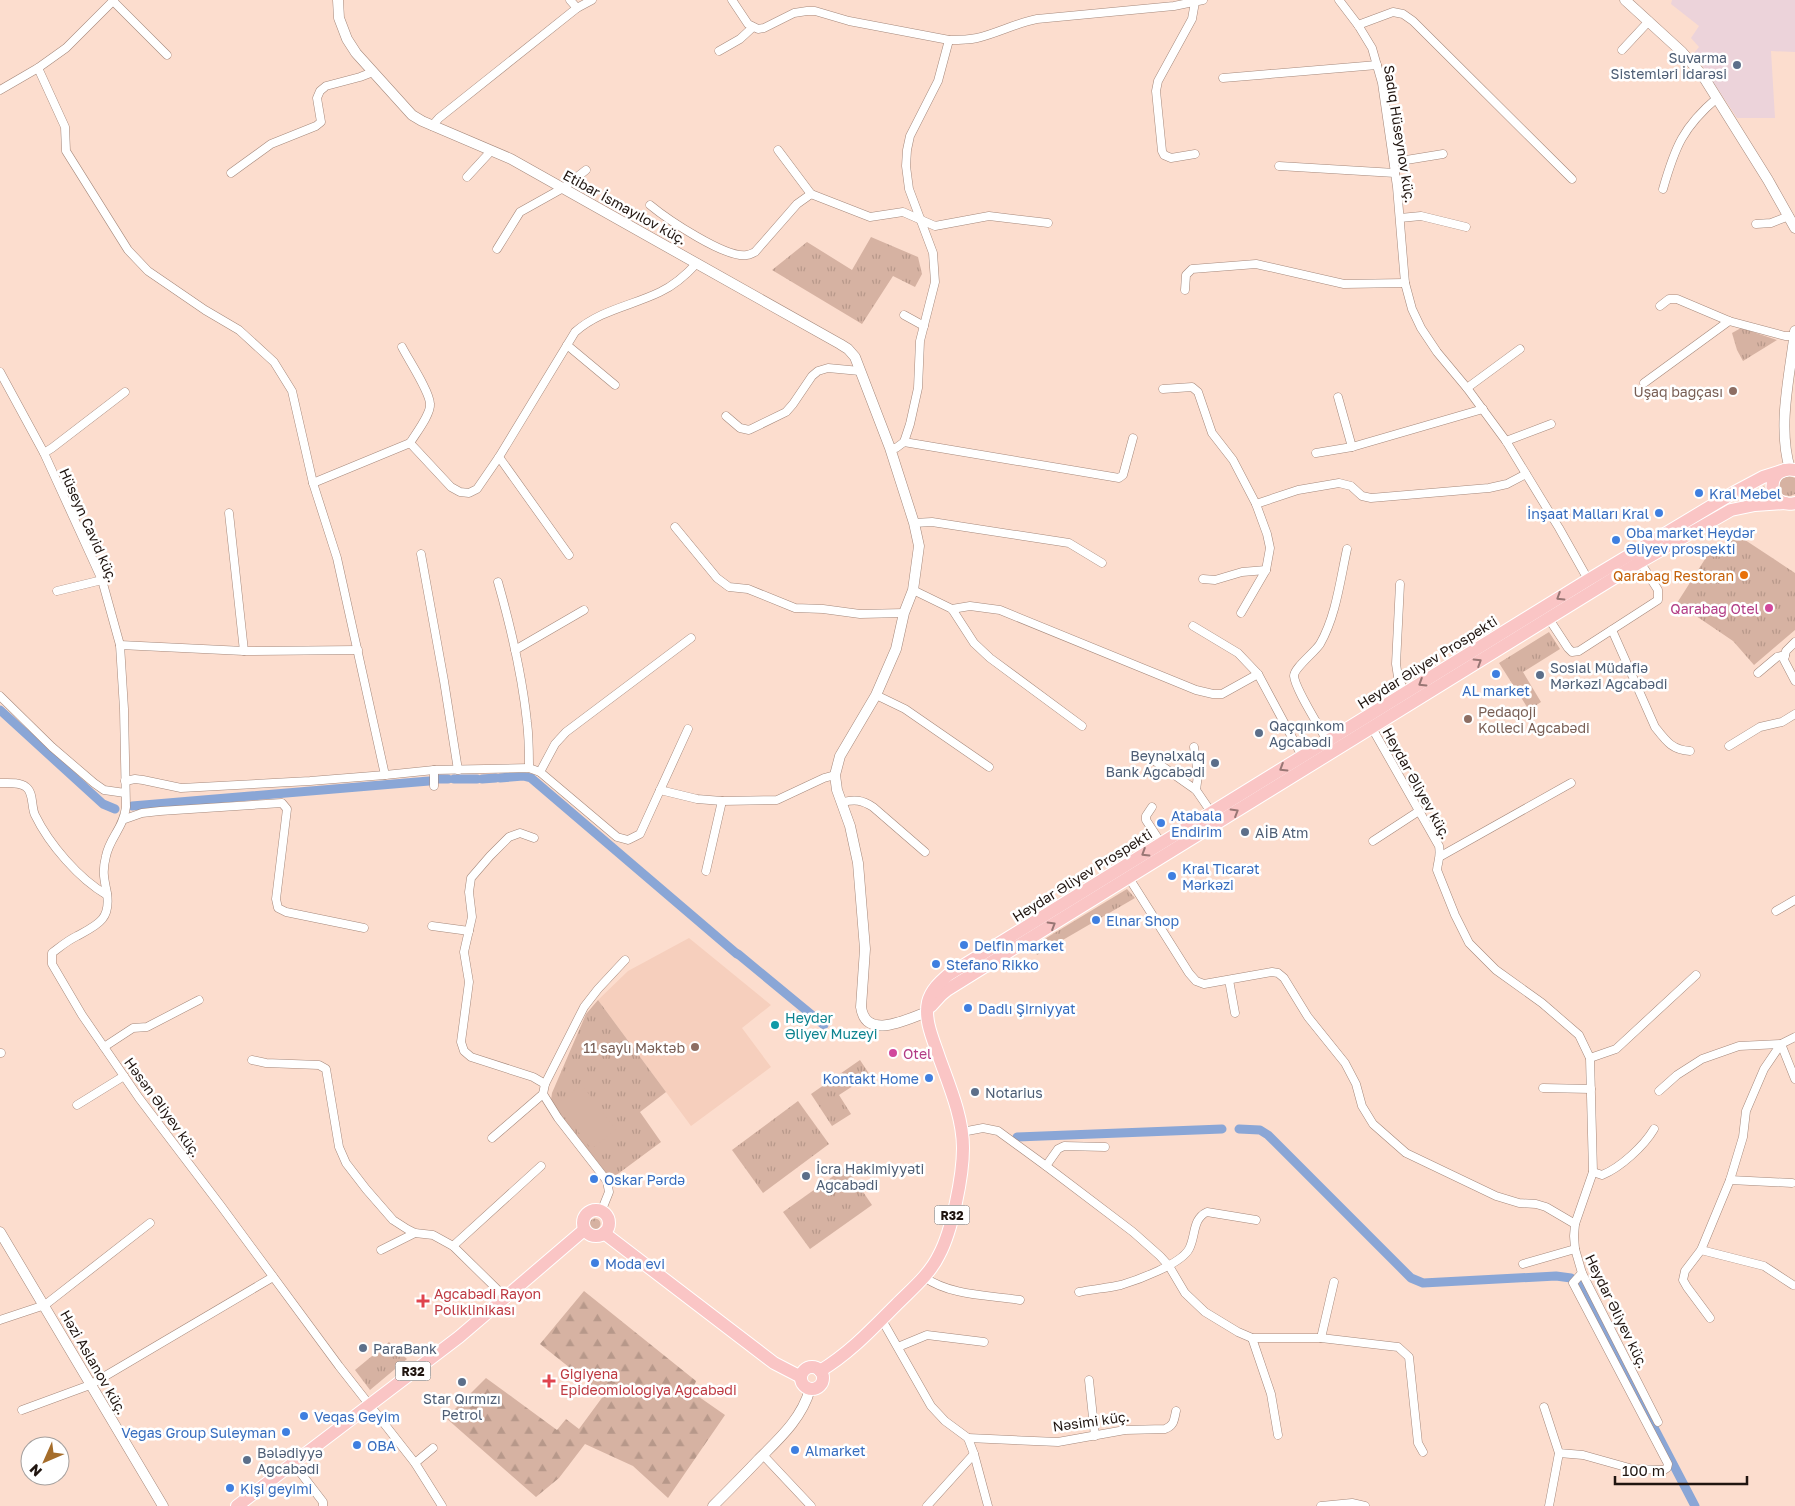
<svg xmlns="http://www.w3.org/2000/svg" width="1795" height="1506" font-family="'Golos Text',sans-serif">
<defs>
<pattern id="grass-tufts" width="24" height="20" patternUnits="userSpaceOnUse" patternTransform="scale(1.25)"><rect width="24" height="20" fill="#d6b2a2"/><path d="M3 7l-1-3M5 7V3M7 7l1-3M15 17l-1-3M17 17v-4M19 17l1-3" fill="none" stroke="#b7988a"/></pattern>
<pattern id="forest-firs" width="22" height="20" patternUnits="userSpaceOnUse" patternTransform="scale(1.25)"><rect width="22" height="20" fill="#d6b2a2"/><path d="M5 1l3.5 6h-7zM16 11l3.5 6h-7z" fill="#b7988a"/></pattern>
</defs>
<rect width="100%" height="100%" fill="#fcddce"/>
<polygon fill="#f6cfbd" points="689,938 771,1005 742,1028 771,1067 691,1126 598,1000 628,971"/>
<polygon fill="#ecd3da" points="1672,0 1795,0 1795,52 1771,51 1775,118 1737,118 1694,53 1699,47 1691,38 1699,26 1671,4"/>
<g fill="url(#grass-tufts)">
<polygon points="871,237 918,257 922,274 915,287 893,276 862,324 772,270 807,242 852,270"/>
<polygon points="1741,328 1777,340 1743,361 1737,350 1732,333"/>
<path d="M 1790,476 L 1795,478 L 1795,494 L 1790,496 L 1783,495 C 1778,488 1778,484 1783,477 Z"/>
<polygon points="1764,486 1768,496 1744,498"/>
<polygon points="1739,536 1795,573 1795,630 1754,665 1733,641 1677,603 1707,556"/>
<polygon points="1549,632 1560,649 1523,672 1541,702 1529,710 1499,663"/>
<polygon points="1127,889 1135,898 1037,955 1033,946"/>
<polygon points="598,1000 666,1092 640,1112 661,1142 611,1179 557,1110 551,1100 552,1093 586,1014"/>
<polygon points="860,1060 870,1075 839,1095 851,1114 832,1126 811,1094"/>
<polygon points="798,1101 829,1144 763,1193 732,1150"/>
<polygon points="846,1167 872,1205 810,1249 783,1212"/>
<circle cx="595" cy="1224" r="5.5"/>
<polygon points="389,1342 407,1359 370,1390 355,1370"/>
</g>
<polygon fill="url(#forest-firs)" points="584,1291 696,1381 692,1392 725,1415 668,1498 633,1466 585,1444 559,1478 536,1497 446,1418 486,1378 557,1430 566,1419 579,1429 604,1395 540,1344"/>
<polygon fill="#d6b2a2" points="582,1085 616,1130 591,1149 557,1103"/>
<g fill="none" stroke-linecap="round" stroke-linejoin="round">
<g stroke="#8aa6d6" stroke-width="9">
<polyline points="0,710 103,804 115,809"/>
<polyline points="500,778 523,776 531,778 737,954"/>
<polyline points="437,779 448,779"/>
<polyline points="454,779 477,779"/>
<polyline points="482,779 496,778"/>
<polyline points="132,806 429,781"/>
<polyline points="738,954 824,1025"/>
<polyline points="1239,1129 1260,1130 1268,1135 1411,1278 1423,1283 1556,1276 1571,1278"/>
<polyline points="1017,1137 1222,1129"/>
<polyline points="1579,1284 1695,1506"/>
</g>
<defs>
<g id="minor">
<polyline points="570,0 577,8 592,0"/>
<path d="M 732,0 L 748,24 L 758,29 L 764,28 L 794,13 L 807,11 L 815,11 L 849,21 L 949,40 C 959,40 968,40 977,38 C 998,33 1016,23 1037,19 L 1174,6 L 1203,0"/>
<polyline points="1339,0 1358,25 1372,48 1382,83 1397,187 1405,283 1412,309 1421,328 1437,352 1467,388 1506,441 1559,528 1590,583"/>
<polyline points="113,1 167,55"/>
<polyline points="1358,25 1393,12 1403,14 1413,21 1572,179"/>
<polyline points="1622,50 1649,21"/>
<polyline points="719,51 740,39 753,27"/>
<polyline points="38,68 65,127 66,151 128,250 148,271 205,310 239,330 274,362 292,391 313,483 337,558 385,775 434,770 529,768 540,772 617,837 628,840 640,834 688,729"/>
<polyline points="1223,78 1377,65"/>
<polyline points="0,90 38,68 66,48 114,0"/>
<polyline points="432,126 439,118 577,8"/>
<polyline points="778,150 811,194"/>
<polyline points="1195,154 1171,158 1164,155 1162,151 1156,91 1158,81 1192,19 1195,2"/>
<polyline points="1394,162 1443,154"/>
<polyline points="1279,166 1395,173"/>
<polyline points="231,173 271,144 316,126 321,122 317,98 320,91 326,86 360,77 373,72"/>
<polyline points="467,177 491,151"/>
<path d="M 1663,189 C 1675,147 1683,127 1717,98"/>
<path d="M 650,205 C 667,219 726,259 747,255 C 750,255 752,253 755,252 L 797,204 L 811,194 L 870,217 L 903,212 L 935,226 L 989,216 L 1048,223"/>
<polyline points="1400,218 1421,216 1466,227"/>
<polyline points="1756,224 1771,223 1789,216"/>
<polyline points="497,249 520,212 563,188 586,170"/>
<polyline points="1185,290 1186,275 1192,269 1256,264 1344,284 1405,283"/>
<polyline points="1660,306 1669,299 1677,299 1729,321 1785,336 1794,336"/>
<polyline points="904,315 924,326"/>
<polyline points="567,345 615,385"/>
<path d="M 402,347 C 408,359 430,392 430,404 C 431,414 416,433 410,443"/>
<path d="M 0,372 L 44,453 L 102,580 L 120,645 L 124,709 L 126,807 C 123,829 110,837 106,856 C 102,872 104,878 107,893 C 111,920 97,925 77,936 C 68,940 60,947 52,953 L 52,964 L 82,1015 L 139,1098 L 221,1206 L 339,1366 L 415,1463 L 442,1506"/>
<polyline points="1644,383 1729,321"/>
<polyline points="1467,388 1520,349"/>
<polyline points="1163,389 1192,387 1198,392 1212,433 1233,460 1256,504 1267,534 1270,548 1266,570 1241,613"/>
<polyline points="1338,397 1352,447"/>
<polyline points="726,416 740,428 749,430 786,412 793,404 812,376 818,371 828,368 860,371"/>
<polyline points="1506,441 1551,424"/>
<polyline points="904,442 1119,478 1123,475 1133,438"/>
<polyline points="890,448 896,448 904,442 910,424 918,388 920,341 935,282 933,253 909,189 906,166 907,150 910,136 938,81 949,40"/>
<polyline points="44,453 52,448 125,392"/>
<polyline points="1316,453 1352,447 1483,409"/>
<polyline points="499,457 569,555"/>
<path d="M 313,483 L 410,443 L 451,487 L 460,492 L 469,493 L 477,489 L 499,457 L 575,332 C 600,310 631,306 660,292 C 675,285 686,275 697,263"/>
<polyline points="1256,504 1298,490 1339,483 1351,486 1362,496 1371,498 1489,488 1507,484 1526,474"/>
<polyline points="229,513 244,651"/>
<polyline points="914,523 932,522 1069,543 1102,563"/>
<polyline points="675,527 717,578 729,587 748,589 795,608 823,609 860,614 904,613"/>
<polyline points="421,554 444,681 458,770"/>
<polyline points="1203,579 1215,580 1242,572 1266,570"/>
<path d="M 498,582 C 511,628 522,674 527,722 C 529,737 529,752 529,768"/>
<polyline points="1400,584 1396,664 1398,677 1405,693"/>
<polyline points="913,590 952,609 974,643 990,658 1082,726"/>
<polyline points="57,591 102,580"/>
<polyline points="952,609 970,606 1000,610 1196,690 1213,694 1222,694 1258,674"/>
<polyline points="1549,619 1568,648 1572,652 1579,651 1658,600 1658,590 1640,562"/>
<polyline points="1193,626 1238,653 1258,674 1302,756"/>
<path d="M 1612,630 L 1655,727 C 1666,741 1672,750 1690,751"/>
<polyline points="1795,642 1786,651 1784,660 1795,681"/>
<polyline points="120,645 244,651 358,650"/>
<polyline points="515,650 584,610"/>
<polyline points="1758,673 1777,657 1785,655"/>
<polyline points="876,695 905,709 989,767"/>
<polyline points="0,696 52,747 94,783 104,790 125,793"/>
<path d="M 1372,728 L 1439,846 C 1441,857 1438,860 1437,870 L 1455,915 L 1469,943 L 1496,970 L 1542,1003 L 1579,1035 L 1590,1058 L 1593,1172 L 1575,1224 L 1574,1236 L 1575,1249 L 1582,1273 L 1658,1422"/>
<path d="M 1327,741 C 1320,727 1295,689 1294,676 C 1294,668 1314,653 1320,644 C 1336,616 1340,581 1347,549"/>
<polyline points="1729,746 1760,727 1782,722 1795,714"/>
<polyline points="1194,747 1198,775 1196,790"/>
<polyline points="1149,757 1196,790 1211,812"/>
<polyline points="434,770 434,786"/>
<polyline points="540,772 555,744 566,732 691,638"/>
<polyline points="125,781 135,779 143,780 181,788 310,781 385,775"/>
<path d="M 0,783 C 8,783 20,782 26,787 C 34,793 31,807 35,815 C 49,844 79,879 107,895"/>
<polyline points="660,790 697,799 722,801 777,800 824,778 835,775"/>
<path d="M 843,802 C 855,799 862,800 873,807 L 925,852"/>
<polyline points="1152,807 1146,816 1146,820 1161,843"/>
<polyline points="125,819 142,813 160,811 282,803 287,809 276,899 278,908 286,912 364,928"/>
<polyline points="534,838 520,833 509,837 490,856 471,878 469,892 472,917 464,952 469,982 461,1042 464,1051 471,1057 533,1077 545,1084"/>
<polyline points="1373,841 1419,811"/>
<polyline points="1441,856 1571,783"/>
<polyline points="706,871 722,801"/>
<polyline points="1129,878 1189,973 1196,981 1204,984 1272,972 1278,973 1284,978 1308,1017 1345,1063 1356,1084 1362,1106 1373,1124 1406,1153 1496,1196 1519,1203 1536,1204 1546,1207 1575,1224"/>
<polyline points="1776,911 1795,900"/>
<polyline points="432,926 469,931"/>
<polyline points="1229,980 1235,1013"/>
<polyline points="104,1047 133,1028 147,1027 199,1000"/>
<polyline points="0,1053 1,1053"/>
<polyline points="1590,1058 1616,1049 1696,975"/>
<polyline points="252,1060 266,1063 319,1065 326,1069 339,1147 346,1163 366,1189 393,1220 407,1229 415,1233 433,1235 453,1246 505,1297"/>
<polyline points="1543,1088 1591,1089"/>
<polyline points="1659,1091 1677,1075 1702,1059 1739,1046 1781,1044 1795,1079"/>
<polyline points="77,1105 124,1076"/>
<polyline points="962,1132 983,1128 998,1131 1046,1166 1133,1232 1160,1256 1169,1266 1185,1293 1205,1312 1238,1332 1252,1338 1321,1338 1398,1347 1409,1357 1418,1443 1423,1452"/>
<polyline points="492,1138 543,1094"/>
<polyline points="1046,1166 1058,1149 1064,1146 1105,1147"/>
<path d="M 1593,1172 L 1602,1175 C 1620,1168 1644,1146 1654,1129"/>
<polyline points="1730,1180 1792,1183"/>
<polyline points="601,1212 609,1192 607,1181 558,1118 543,1094 545,1084 584,1007 598,989 625,960"/>
<polyline points="453,1246 541,1166"/>
<polyline points="381,1250 415,1233"/>
<polyline points="1701,1250 1764,1266 1793,1285"/>
<polyline points="1523,1264 1575,1249"/>
<path d="M 924,1277 C 951,1296 988,1295 1020,1300"/>
<path d="M 1079,1292 C 1093,1289 1108,1288 1121,1285 C 1138,1280 1181,1264 1189,1249 C 1196,1236 1192,1219 1207,1212 L 1256,1220"/>
<polyline points="1710,1318 1687,1287 1683,1280 1685,1271 1701,1250 1730,1180 1743,1137 1746,1111 1764,1069 1781,1044 1795,1037"/>
<polyline points="0,1320 45,1305 150,1223"/>
<polyline points="882,1320 931,1406 945,1421 968,1438 974,1454 988,1506"/>
<polyline points="1252,1338 1271,1394 1278,1435"/>
<polyline points="1321,1338 1334,1282"/>
<polyline points="898,1347 927,1335 984,1342"/>
<polyline points="1089,1380 1095,1436"/>
<polyline points="1544,1407 1559,1453 1583,1455 1633,1469 1664,1470 1667,1468 1668,1464 1573,1283 1582,1273"/>
<polyline points="22,1410 90,1385 273,1277"/>
<path d="M 968,1438 L 1058,1442 L 1125,1430 L 1165,1429 C 1174,1426 1174,1420 1176,1411"/>
<polyline points="763,1455 811,1506"/>
<polyline points="293,1463 323,1502 323,1506"/>
<polyline points="415,1463 433,1448"/>
<polyline points="927,1506 974,1454"/>
<polyline points="1321,1506 1352,1503 1365,1506"/>
<polyline points="1549,1506 1559,1453"/>
</g>
<g id="tertiary">
<path d="M 338,0 L 339,18 L 347,39 L 356,53 L 412,115 L 422,121 L 511,159 L 840,344 L 848,349 L 855,357 L 890,448 L 914,523 L 919,546 L 913,590 L 904,613 L 896,649 L 876,695 L 840,756 L 835,775 L 837,790 L 850,826 L 858,863 L 865,949 L 861,1007 C 866,1041 907,1019 927,1012"/>
<polyline points="1625,0 1682,52 1703,76 1768,180 1795,228"/>
<path d="M 1790,469 C 1777,426 1790,375 1795,331"/>
<polyline points="0,1232 163,1506"/>
<path d="M 713,1506 C 729,1490 744,1475 759,1459 C 780,1438 802,1418 810,1389"/>
</g>
<g id="primary">
<path d="M 1795,470 C 1764,464 1766,510 1795,503"/>
<polyline points="931,1006 941,995 947,990 1024,942 1640,562 1731,510 1755,505 1785,503"/>
<circle cx="596" cy="1223" r="13"/>
<polyline points="604,1233 774,1363 801,1377"/>
<circle cx="812" cy="1378" r="11"/>
<path d="M 820,1371 C 850,1353 873,1328 897,1304 C 912,1289 930,1274 939,1255 C 952,1231 963,1176 963,1148 C 963,1117 949,1085 939,1057 C 933,1039 924,1020 928,1002 C 931,990 940,982 948,975 L 1588,580 L 1733,493 L 1763,477 L 1785,470"/>
<polyline points="237,1506 459,1337 584,1230"/>
</g>
</defs>
<use href="#minor" stroke="#a5887b" stroke-width="9"/>
<use href="#tertiary" stroke="#a5887b" stroke-width="11"/>
<use href="#primary" stroke="#fff" stroke-width="14"/>
<use href="#minor" stroke="#fff" stroke-width="8"/>
<use href="#tertiary" stroke="#fff" stroke-width="10"/>
<use href="#primary" stroke="#fac5c5" stroke-width="12"/>
</g>
<defs><path id="oneway-chevron" d="M-2-3.5L2.5 0L-2 3.5" fill="none" stroke-width="1.6" stroke-linecap="round" stroke-linejoin="round" transform="scale(1.25)"/></defs>
<g stroke="#987674">
<use href="#oneway-chevron" transform="translate(1560 597) rotate(148)"/>
<use href="#oneway-chevron" transform="translate(1478 662) rotate(-32)"/>
<use href="#oneway-chevron" transform="translate(1422 683) rotate(148)"/>
<use href="#oneway-chevron" transform="translate(1283 768) rotate(148)"/>
<use href="#oneway-chevron" transform="translate(1235 812) rotate(-31)"/>
<use href="#oneway-chevron" transform="translate(1145 853) rotate(148)"/>
<use href="#oneway-chevron" transform="translate(1052 925) rotate(-31)"/>
</g>
<g fill="#5c6f8a" stroke="#fff" stroke-width="2">
<circle cx="1737" cy="65" r="5"/>
<circle cx="1540" cy="675" r="5"/>
<circle cx="1259" cy="733" r="5"/>
<circle cx="1215" cy="763" r="5"/>
<circle cx="1245" cy="832" r="5"/>
<circle cx="975" cy="1092" r="5"/>
<circle cx="806" cy="1176" r="5"/>
<circle cx="363" cy="1348" r="5"/>
<circle cx="462" cy="1382" r="5"/>
<circle cx="247" cy="1460" r="5"/>
</g>
<g fill="#8d6e63" stroke="#fff" stroke-width="2">
<circle cx="1733" cy="391" r="5"/>
<circle cx="1468" cy="719" r="5"/>
<circle cx="695" cy="1047" r="5"/>
</g>
<g fill="#3f7fe0" stroke="#fff" stroke-width="2">
<circle cx="1699" cy="493" r="5"/>
<circle cx="1659" cy="513" r="5"/>
<circle cx="1616" cy="540" r="5"/>
<circle cx="1496" cy="674" r="5"/>
<circle cx="1161" cy="823" r="5"/>
<circle cx="1172" cy="876" r="5"/>
<circle cx="1096" cy="920" r="5"/>
<circle cx="964" cy="945" r="5"/>
<circle cx="936" cy="964" r="5"/>
<circle cx="968" cy="1008" r="5"/>
<circle cx="929" cy="1078" r="5"/>
<circle cx="594" cy="1179" r="5"/>
<circle cx="595" cy="1263" r="5"/>
<circle cx="304" cy="1416" r="5"/>
<circle cx="286" cy="1432" r="5"/>
<circle cx="357" cy="1445" r="5"/>
<circle cx="795" cy="1450" r="5"/>
<circle cx="230" cy="1488" r="5"/>
</g>
<circle fill="#e8710a" stroke="#fff" stroke-width="2" cx="1744" cy="575" r="5"/>
<g fill="#d1479c" stroke="#fff" stroke-width="2">
<circle cx="1769" cy="608" r="5"/>
<circle cx="893" cy="1053" r="5"/>
</g>
<circle fill="#0f9aa8" stroke="#fff" stroke-width="2" cx="775" cy="1025" r="5"/>
<g fill="#e0444e" stroke="#fff" stroke-width="2">
<path d="M420.5 1293.5h5v5h5v5h-5v5h-5v-5h-5v-5h5z"/>
<path d="M546.5 1373.5h5v5h5v5h-5v5h-5v-5h-5v-5h5z"/>
</g>
<g text-anchor="middle" dominant-baseline="central" stroke-width="5" stroke-linejoin="round" paint-order="stroke">
<g fill="#fff" stroke="#635b58" stroke-width="1">
<rect x="934.5" y="1205.5" width="35" height="19" rx="4"/>
<rect x="395.5" y="1361.5" width="35" height="19" rx="4"/>
</g>
<g font-size="12" font-weight="bold" fill="#201510">
<text x="952" y="1215">R32</text>
<text x="413" y="1371">R32</text>
</g>
<g font-size="14" fill="#4e5e75" stroke="#fff" text-anchor="start">
<text x="1727" y="57" text-anchor="end">Suvarma<tspan x="1727" dy="16">Sistemləri İdarəsi</tspan></text>
<text x="1550" y="667">Sosial Müdafiə<tspan x="1550" dy="16">Mərkəzi Ağcabədi</tspan></text>
<text x="1269" y="725">Qaçqınkom<tspan x="1269" dy="16">Ağcabədi</tspan></text>
<text x="1205" y="755" text-anchor="end">Beynəlxalq<tspan x="1205" dy="16">Bank Ağcabədi</tspan></text>
<text x="1255" y="832">AİB Atm</text>
<text x="985" y="1092">Notarius</text>
<text x="816" y="1168">İcra Hakimiyyəti<tspan x="816" dy="16">Ağcabədi</tspan></text>
<text x="373" y="1348">ParaBank</text>
<text x="462" y="1398" text-anchor="middle">Star Qırmızı<tspan x="462" dy="16">Petrol</tspan></text>
<text x="257" y="1452">Bələdiyyə<tspan x="257" dy="16">Ağcabədi</tspan></text>
</g>
<g font-size="14" fill="#201510" stroke="#fff">
<text transform="translate(1400 134) rotate(81)">Sadıq Hüseynov küç.</text>
<text transform="translate(625 207) rotate(29)">Etibar İsmayılov küç.</text>
<text transform="translate(89 525) rotate(66)">Hüseyn Cavid küç.</text>
<text transform="translate(1427 662) rotate(-32)">Heydar Əliyev Prospekti</text>
<text transform="translate(1417 783) rotate(61)">Heydar Əliyev küç.</text>
<text transform="translate(1082 875) rotate(-32)">Heydar Əliyev Prospekti</text>
<text transform="translate(163 1107) rotate(54)">Həsən Əliyev küç.</text>
<text transform="translate(1617 1311) rotate(64)">Heydar Əliyev küç.</text>
<text transform="translate(94 1362) rotate(60)">Həzi Aslanov küç.</text>
<text transform="translate(1091 1421) rotate(-8)">Nəsimi küç.</text>
</g>
<g font-size="14" fill="#785e54" stroke="#fff" text-anchor="end">
<text x="1723" y="391">Uşaq bağçası</text>
<text x="1478" y="711" text-anchor="start">Pedaqoji<tspan x="1478" dy="16">Kolleci Ağcabədi</tspan></text>
<text x="685" y="1047">11 saylı Məktəb</text>
</g>
<g font-size="14" fill="#366cbe" stroke="#fff" text-anchor="start">
<text x="1709" y="493">Kral Mebel</text>
<text x="1649" y="513" text-anchor="end">İnşaat Malları Kral</text>
<text x="1626" y="532">Oba market Heydər<tspan x="1626" dy="16">Əliyev prospekti</tspan></text>
<text x="1496" y="690" text-anchor="middle">AL market</text>
<text x="1171" y="815">Atabala<tspan x="1171" dy="16">Endirim</tspan></text>
<text x="1182" y="868">Kral Ticarət<tspan x="1182" dy="16">Mərkəzi</tspan></text>
<text x="1106" y="920">Elnar Shop</text>
<text x="974" y="945">Delfin market</text>
<text x="946" y="964">Stefano Rikko</text>
<text x="978" y="1008">Dadlı Şirniyyat</text>
<text x="919" y="1078" text-anchor="end">Kontakt Home</text>
<text x="604" y="1179">Oskar Pərdə</text>
<text x="605" y="1263">Moda evi</text>
<text x="314" y="1416">Veqas Geyim</text>
<text x="276" y="1432" text-anchor="end">Vegas Group Suleyman</text>
<text x="367" y="1445">OBA</text>
<text x="805" y="1450">Almarket</text>
<text x="240" y="1488">Kişi geyimi</text>
</g>
<g font-size="14" fill="#c56008" stroke="#fff" text-anchor="end">
<text x="1734" y="575">Qarabağ Restoran</text>
</g>
<g font-size="14" fill="#b23c85" stroke="#fff" text-anchor="end">
<text x="1759" y="608">Qarabağ Otel</text>
<text x="903" y="1053" text-anchor="start">Otel</text>
</g>
<g font-size="14" fill="#0d838f" stroke="#fff" text-anchor="start">
<text x="785" y="1017">Heydər<tspan x="785" dy="16">Əliyev Muzeyi</tspan></text>
</g>
<g font-size="14" fill="#be3a42" stroke="#fff" text-anchor="start">
<text x="434" y="1293">Ağcabədi Rayon<tspan x="434" dy="16">Poliklinikası</tspan></text>
<text x="560" y="1373">Gigiyena<tspan x="560" dy="16">Epideomiologiya Ağcabədi</tspan></text>
</g>
</g>
<g transform="translate(45 1461) rotate(225)"><circle r="24" fill="#ffffff" stroke="#a6a19f"/>
<path d="M0-4L9 19L0 12L-9 19Z" fill="#a56d2b"/>
<text y="-8" font-size="14" font-weight="bold" text-anchor="middle" fill="#201510">N</text>
</g>
<path d="M1615 1476v8h132v-8" fill="none" stroke="#201510" stroke-width="2.5"/>
<text x="1622" y="1476" font-size="15" fill="#201510" stroke="#ffffff" stroke-width="4" paint-order="stroke">100 m</text>
</svg>
